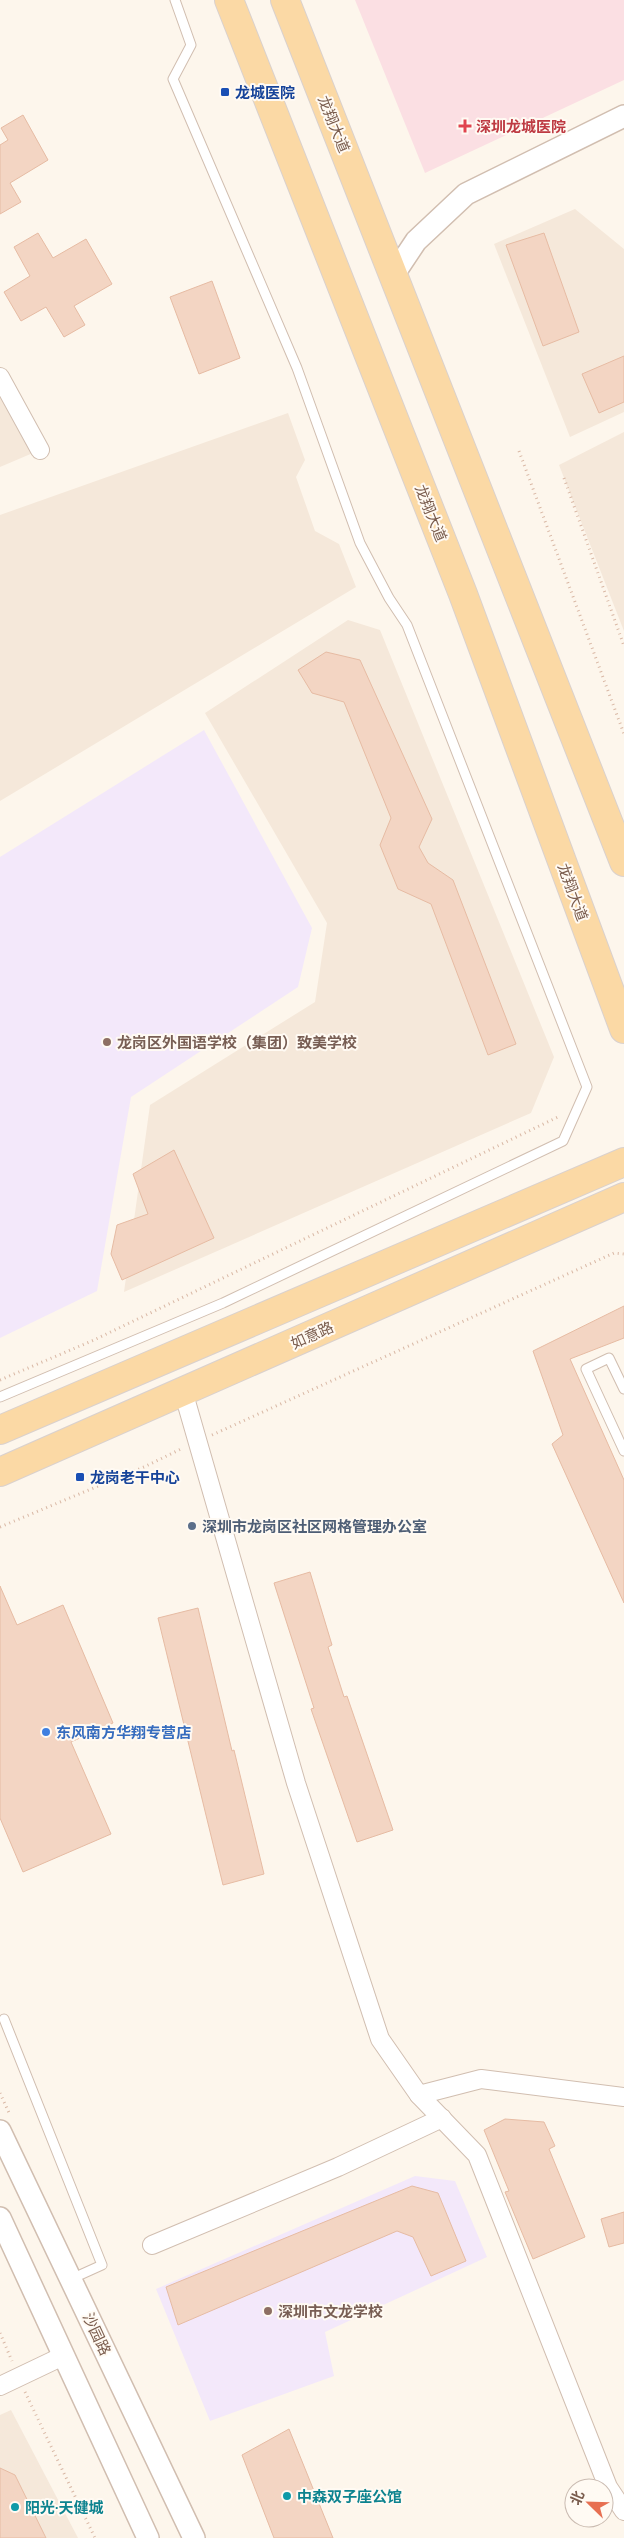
<svg xmlns="http://www.w3.org/2000/svg" width="624" height="2538" font-family="'Archivo Narrow','Noto Sans SC',sans-serif">
<rect width="100%" height="100%" fill="#fdf6ec"/>
<g fill="#f5e8da">
<polygon points="575,209 624,249 624,412 570,437 494,244"/>
<polygon points="0,377 40,450 0,467"/>
<polygon points="288,413 305,460 296,477 315,531 339,544 356,587 0,801 0,515"/>
<polygon points="624,432 624,631 559,465"/>
<polygon points="348,620 380,630 554,1057 531,1113 124,1292 150,1105 315,1002 327,923 205,713"/>
<polygon points="11,2410 78,2538 0,2538 0,2415"/>
</g>
<g fill="#f3e8fa">
<polygon points="204,730 312,928 298,987 131,1097 97,1291 0,1338 0,857"/>
<polygon points="415,2176 455,2181 487,2257 325,2332 334,2376 210,2421 156,2289"/>
</g>
<polygon fill="#fbdfe3" points="355,0 624,0 624,80 425,173"/>
<g fill="#f3d5c3" stroke="#e6bba3">
<polygon points="23,115 48,160 10,183 21,202 0,214 0,145 8,140 1,128"/>
<polygon points="38,233 53,258 86,239 112,284 74,306 85,325 64,337 46,307 21,321 4,292 30,276 14,247"/>
<polygon points="544,233 579,332 543,346 506,245"/>
<polygon points="212,281 240,358 199,374 170,297"/>
<polygon points="624,356 624,402 599,413 582,374"/>
<polygon points="326,652 360,660 432,819 419,847 428,863 453,880 516,1044 488,1055 431,904 398,889 380,845 391,818 344,702 312,693 298,670"/>
<polygon points="174,1150 214,1238 122,1280 111,1254 117,1225 148,1214 133,1174"/>
<polygon points="624,1306 624,1338 570,1359 624,1480 624,1603 552,1444 563,1435 533,1351"/>
<polygon points="310,1572 332,1645 328,1647 344,1697 347,1696 393,1830 357,1842 311,1709 314,1708 274,1583"/>
<polygon points="0,1586 17,1625 63,1605 113,1723 71,1742 111,1834 23,1872 0,1818"/>
<polygon points="198,1608 232,1751 234,1750 264,1874 223,1885 158,1618"/>
<polygon points="505,2119 544,2122 555,2146 549,2149 585,2237 533,2259 505,2192 509,2191 484,2130"/>
<polygon points="412,2186 438,2193 466,2261 431,2276 413,2237 397,2231 178,2325 166,2287"/>
<polygon points="624,2212 624,2243 609,2247 601,2219"/>
<polygon points="289,2429 333,2538 274,2538 242,2455"/>
<polygon points="0,2468 15,2475 46,2538 0,2538"/>
</g>
<g fill="none" stroke-linecap="round" stroke-linejoin="round">
<defs>
<g id="service">
<polyline points="624,1389 609,1358 586,1369 624,1451"/>
<polyline points="0,1397 223,1303 563,1141 587,1087 407,625 389,598 360,543 297,368 173,79 191,45 175,0"/>
<polyline points="4,2019 102,2265 71,2279"/>
</g>
<g id="minor">
<polyline points="0,377 40,450"/>
<polyline points="183,1391 296,1783 380,2039 419,2095"/>
<polyline points="624,2097 481,2079 419,2095 477,2155 608,2487 624,2511"/>
<polyline points="152,2245 338,2167 442,2118"/>
<polyline points="0,2386 63,2356"/>
</g>
<g id="tertiary">
<polyline points="394,274 416,241 466,194 624,116"/>
<polyline points="0,2131 194,2538"/>
<polyline points="0,2218 148,2538"/>
</g>
<g id="primary">
<polyline points="229,0 463,594 624,1029"/>
<polyline points="285,0 624,862"/>
<polyline points="0,1430 624,1162"/>
<polyline points="0,1472 624,1197"/>
</g>
</defs>
<use href="#service" stroke="#d1beb0" stroke-width="11"/>
<use href="#minor" stroke="#d1beb0" stroke-width="20"/>
<use href="#tertiary" stroke="#d1beb0" stroke-width="24"/>
<use href="#primary" stroke="#dad1cd" stroke-width="30"/>
<g stroke="#d9b8a5" stroke-width="3" stroke-dasharray="1 4" stroke-linecap="butt">
<polyline points="519,451 624,734"/>
<polyline points="564,478 624,646"/>
<polyline points="0,1380 94,1340 560,1116"/>
<polyline points="212,1435 614,1253 624,1254"/>
<polyline points="0,1527 144,1467 183,1448"/>
<polyline points="0,2093 10,2115"/>
<polyline points="0,2333 12,2361"/>
<polyline points="25,2392 95,2538"/>
</g>
<use href="#service" stroke="#fff" stroke-width="9"/>
<use href="#minor" stroke="#fff" stroke-width="18"/>
<use href="#tertiary" stroke="#fff" stroke-width="21"/>
<use href="#primary" stroke="#fbd9a5" stroke-width="28"/>
</g>
<g fill="#1a4fb4" stroke="#fffaf3" stroke-width="2">
<rect x="220" y="87" width="10" height="10" rx="2.5"/>
<rect x="75" y="1472" width="10" height="10" rx="2.5"/>
</g>
<path fill="#e0444e" stroke="#fffaf3" stroke-width="2" d="M462.5 118.5h5v5h5v5h-5v5h-5v-5h-5v-5h5z"/>
<g fill="#8d6e63" stroke="#fffaf3" stroke-width="2">
<circle cx="107" cy="1042" r="5"/>
<circle cx="268" cy="2311" r="5"/>
</g>
<circle fill="#5c6f8a" stroke="#fffaf3" stroke-width="2" cx="192" cy="1526" r="5"/>
<circle fill="#3f7fe0" stroke="#fffaf3" stroke-width="2" cx="46" cy="1732" r="5"/>
<g fill="#0f9aa8" stroke="#fffaf3" stroke-width="2">
<circle cx="287" cy="2496" r="5"/>
<circle cx="15" cy="2507" r="5"/>
</g>
<g text-anchor="middle" dominant-baseline="central" stroke-width="4" stroke-linejoin="round" paint-order="stroke">
<g font-size="15" font-weight="bold" fill="#164399" stroke="#fffaf3" text-anchor="start">
<text x="235" y="92">龙城医院</text>
<text x="90" y="1477">龙岗老干中心</text>
</g>
<g font-size="15" fill="#7a5c4d" stroke="#fffaf3">
<text transform="translate(334 124) rotate(68)">龙翔大道</text>
<text transform="translate(431 513) rotate(68)">龙翔大道</text>
<text transform="translate(573 892) rotate(70)">龙翔大道</text>
<text transform="translate(312 1335) rotate(-24)">如意路</text>
<text transform="translate(97 2334) rotate(65)">沙园路</text>
</g>
<g font-size="15" font-weight="bold" fill="#be3a42" stroke="#fffaf3" text-anchor="start">
<text x="476" y="126">深圳龙城医院</text>
</g>
<g font-size="15" font-weight="bold" fill="#785e54" stroke="#fffaf3" text-anchor="start">
<text x="117" y="1042">龙岗区外国语学校（集团）致美学校</text>
<text x="278" y="2311">深圳市文龙学校</text>
</g>
<g font-size="15" font-weight="bold" fill="#4e5e75" stroke="#fffaf3" text-anchor="start">
<text x="202" y="1526">深圳市龙岗区社区网格管理办公室</text>
</g>
<g font-size="15" font-weight="bold" fill="#366cbe" stroke="#fffaf3" text-anchor="start">
<text x="56" y="1732">东风南方华翔专营店</text>
</g>
<g font-size="15" font-weight="bold" fill="#0d838f" stroke="#fffaf3" text-anchor="start">
<text x="297" y="2496">中森双子座公馆</text>
<text x="25" y="2507">阳光·天健城</text>
</g>
</g>
<g transform="translate(589 2503) rotate(293)"><circle r="24" fill="#fffaf3" stroke="#cabbb1"/>
<path d="M0-4L9 19L0 12L-9 19Z" fill="#e76f51"/>
<text y="-8" font-size="14" font-weight="bold" text-anchor="middle" fill="#7a5c4d">北</text>
</g>
</svg>
